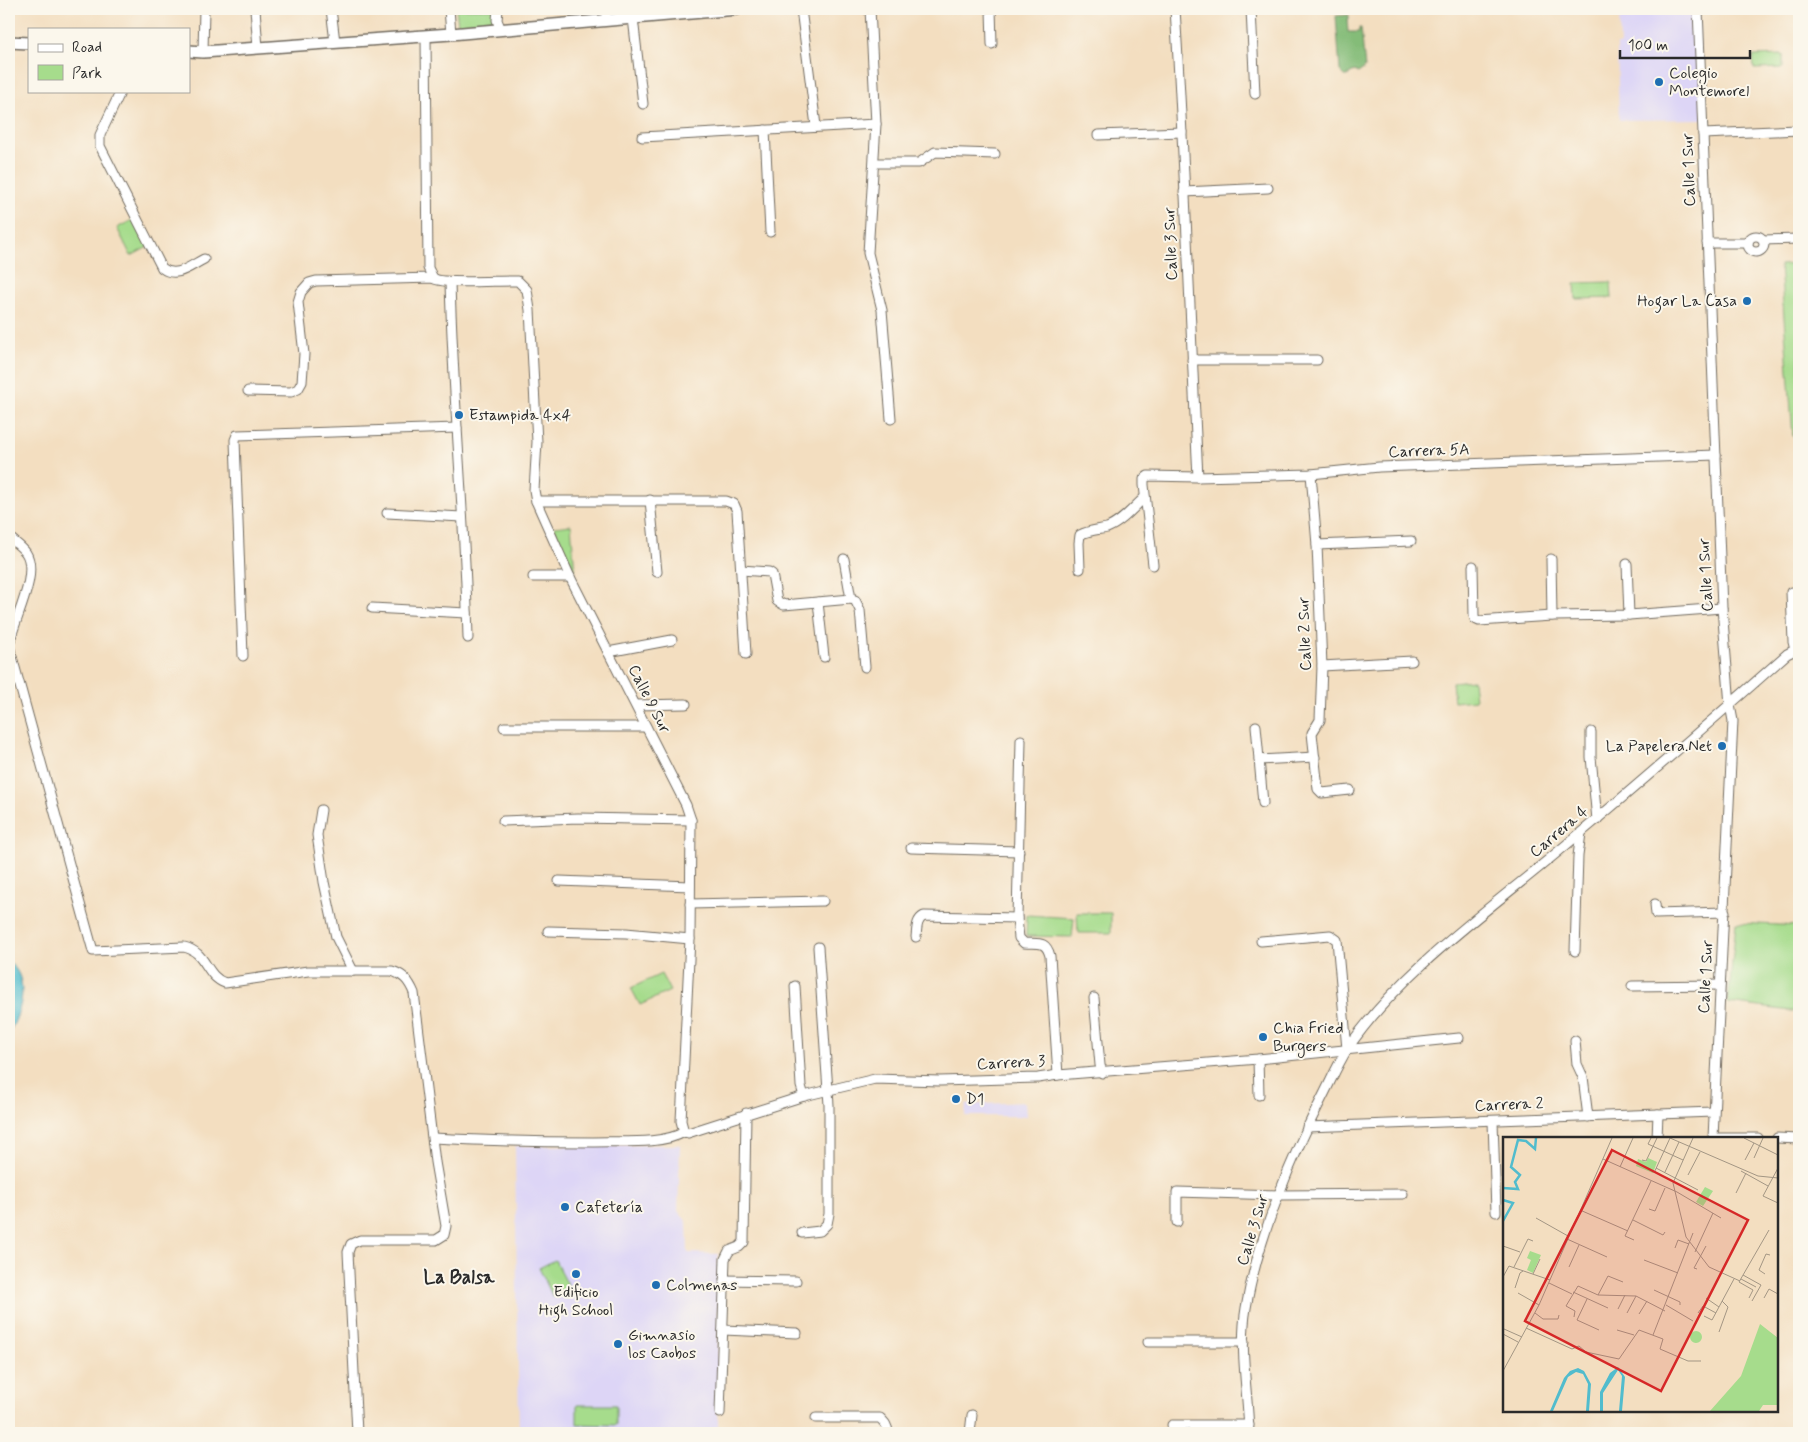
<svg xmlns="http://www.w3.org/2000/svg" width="1808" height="1442" font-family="Mynerve,sans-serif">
<rect width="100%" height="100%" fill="#fbf7ec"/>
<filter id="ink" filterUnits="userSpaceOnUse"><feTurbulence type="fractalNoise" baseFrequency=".02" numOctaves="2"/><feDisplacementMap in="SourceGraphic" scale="10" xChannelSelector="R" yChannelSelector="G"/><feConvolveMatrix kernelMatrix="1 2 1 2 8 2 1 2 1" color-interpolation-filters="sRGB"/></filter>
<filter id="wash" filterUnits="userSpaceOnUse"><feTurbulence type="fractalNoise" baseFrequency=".0096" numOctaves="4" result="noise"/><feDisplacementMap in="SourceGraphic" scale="20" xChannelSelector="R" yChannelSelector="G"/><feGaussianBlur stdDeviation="1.12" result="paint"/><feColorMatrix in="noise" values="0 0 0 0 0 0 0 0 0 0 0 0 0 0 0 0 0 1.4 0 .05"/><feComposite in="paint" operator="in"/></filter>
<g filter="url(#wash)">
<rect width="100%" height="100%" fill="#f3dec0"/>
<g fill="#ddd5f6">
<polygon points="1619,9 1698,9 1703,119 1619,120 1617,45 1620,45"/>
<polygon points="1025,1102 1026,1116 965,1116 966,1105"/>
<polygon points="680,1145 678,1211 687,1222 688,1253 718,1254 718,1433 519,1433 515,1146"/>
</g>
<g fill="#a6dc8c" stroke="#68845c">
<polygon points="456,9 495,9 497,19 458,24"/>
<polygon points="1783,55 1783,68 1754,69 1753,56"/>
<polygon points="134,219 148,247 131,256 117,228"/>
<polygon points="1799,264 1799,437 1793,437 1780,265"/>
<polygon points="1611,282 1612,298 1576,299 1575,283"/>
<polygon points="571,525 575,572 554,527"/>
<polygon points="1473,680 1475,700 1454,702 1452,682"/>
<polygon points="1077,913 1111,913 1111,933 1078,933"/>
<polygon points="1027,915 1074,918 1072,937 1026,936"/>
<polygon points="1736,923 1799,926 1799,1012 1728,1003"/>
<polygon points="661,974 670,991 640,1005 631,988"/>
<polygon points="555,1260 570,1289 553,1297 539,1268"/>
<polygon points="577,1405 616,1405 616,1425 577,1424"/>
</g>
<polygon fill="#84bc78" stroke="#587452" points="1349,15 1349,19 1347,20 1348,32 1359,32 1359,28 1361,28 1365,68 1358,73 1355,71 1350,73 1348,76 1345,76 1340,71 1336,16"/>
<path fill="#51bccd" stroke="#3e747c" d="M 9,962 C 31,979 21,1013 9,1033 Z"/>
</g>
<g filter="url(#ink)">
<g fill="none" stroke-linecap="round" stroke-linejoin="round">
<defs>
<g id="minor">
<polyline points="255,9 258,48"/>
<polyline points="331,9 335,42"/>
<polyline points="449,9 451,34"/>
<polyline points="498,9 497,20 501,30"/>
<polyline points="605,9 607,20"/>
<polyline points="801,9 816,126"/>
<polyline points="870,9 876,124 868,253 882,310 891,419"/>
<polyline points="991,9 992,44"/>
<path d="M 1175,9 C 1185,165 1190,321 1198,477"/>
<polyline points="1251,9 1255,94"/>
<polyline points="1698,9 1722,608 1730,705 1733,721 1713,1138"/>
<polyline points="633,18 643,104"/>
<polyline points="426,36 428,268 433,278"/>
<polyline points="203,52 204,9"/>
<path d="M 118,91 L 119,95 L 100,135 L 100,146 L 162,268 C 176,279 190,266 204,259"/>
<polyline points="765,130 770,232"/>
<polyline points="1703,134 1799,130"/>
<polyline points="1098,135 1182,132"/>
<polyline points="642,137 876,124"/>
<polyline points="875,163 919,163 935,152 995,154"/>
<polyline points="1184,192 1268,188"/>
<circle cx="1756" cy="244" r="8"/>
<polyline points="1764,240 1799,239"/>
<polyline points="1707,243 1748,243"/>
<path d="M 450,282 C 453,400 465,519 468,638"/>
<polyline points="1192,360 1317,360"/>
<path d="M 248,391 L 291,392 L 298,389 L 302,382 L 304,354 L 298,302 L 301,292 L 309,283 L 316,281 L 433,278 C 441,285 503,280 518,281 L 527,290 L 530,310 L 537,442 L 534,490 L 536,501 L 570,577 L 686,805 L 691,820 L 690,939 L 681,1121 L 684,1132"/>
<polyline points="1311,474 1317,545 1322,666 1320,720 1312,733 1318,789 1322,793 1350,790"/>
<polyline points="650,500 657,572"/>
<polyline points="536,501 726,501 734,504 737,511 746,654"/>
<polyline points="387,513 462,517"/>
<path d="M 9,537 C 14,542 22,547 26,553 C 40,575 12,623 9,646 L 93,951 L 184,947 C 207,952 205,976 225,983 L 308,971 L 392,971 C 404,975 409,981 414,993 L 435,1162 L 446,1226 L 444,1235 L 436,1240 L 360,1240 L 351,1244 L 348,1252 L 357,1433"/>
<polyline points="1317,545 1411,541"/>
<polyline points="844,559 851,599"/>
<polyline points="1551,559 1552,616"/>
<polyline points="1627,564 1629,615"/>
<polyline points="1153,565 1144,485 1144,479 1148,476 1198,477 1311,474 1379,467 1716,455"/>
<polyline points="1473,566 1474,616 1475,619 1479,621 1552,616 1629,615 1722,608"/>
<path d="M 1080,569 L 1079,543 L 1080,535 C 1089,530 1098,530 1107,528 C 1121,523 1134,507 1145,497"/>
<polyline points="741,570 769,572 772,574 777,601 784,605 851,599 855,600 860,610 865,667"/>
<polyline points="533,577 570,577"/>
<polyline points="1791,592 1793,642 1795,650"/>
<polyline points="818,602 824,657"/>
<polyline points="372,608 467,613"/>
<polyline points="608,652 672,640"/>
<polyline points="243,656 235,440 237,435 457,428"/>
<polyline points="1322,666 1412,661"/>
<polyline points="636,705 686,704"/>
<polyline points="1256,726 1263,803"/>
<polyline points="504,727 646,727"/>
<polyline points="1591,732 1591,757 1597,820"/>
<path d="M 1021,740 L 1017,918 L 1019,938 L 1024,943 C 1038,944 1046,940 1050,956 L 1058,1075"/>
<polyline points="1259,760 1315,757"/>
<polyline points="321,810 317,835 324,882 336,937 353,971"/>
<polyline points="503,821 578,818 691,820"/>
<polyline points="911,848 1019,851"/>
<polyline points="559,881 690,886"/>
<polyline points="690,904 823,901"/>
<polyline points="1655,904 1656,914 1725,912"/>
<polyline points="548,931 626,933 690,939"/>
<path d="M 916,937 C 917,929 916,920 924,916 L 1017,918"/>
<polyline points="1261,941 1330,935 1337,940 1347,1049"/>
<polyline points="1575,951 1578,856 1581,833"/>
<polyline points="795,986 801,1086 804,1096"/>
<polyline points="1632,986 1720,985"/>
<polyline points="1094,998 1100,1065 1102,1073"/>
<polyline points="1575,1041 1577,1064 1583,1077 1588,1117"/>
<polyline points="1258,1059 1259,1095"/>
<polyline points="1493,1121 1496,1212"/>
<polyline points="1307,1127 1713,1112"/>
<polyline points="684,1132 688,1133 804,1096 875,1079 940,1081 1038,1078 1058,1075 1258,1059 1459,1038"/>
<path d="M 433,1138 C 487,1141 540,1142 594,1142 C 619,1141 663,1145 684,1132"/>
<polyline points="1657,1138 1658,1114"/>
<polyline points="1713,1138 1758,1138"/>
<polyline points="1777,1138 1799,1139"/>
<polyline points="1177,1222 1177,1192 1279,1195 1403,1194"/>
<polyline points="802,1233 820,1231 827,1224 829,1214 829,1105 818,947"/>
<polyline points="724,1280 796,1281"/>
<polyline points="723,1330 797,1333"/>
<polyline points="1148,1342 1244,1342"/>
<polyline points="720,1413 725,1259 729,1251 739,1247 744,1242 746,1113"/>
<path d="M 816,1418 L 880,1418 C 885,1423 888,1426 888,1433"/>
<polyline points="1172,1425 1249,1425"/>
<polyline points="970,1433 972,1415"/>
<path d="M 1249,1433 C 1248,1392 1239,1349 1246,1308 C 1258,1237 1292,1156 1325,1092 C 1332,1078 1339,1062 1348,1048 C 1399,974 1479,917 1548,860 C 1629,793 1708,724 1787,654 L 1795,650 L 1799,649"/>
</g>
<g id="tertiary">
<polyline points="9,42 29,43"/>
<polyline points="189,51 203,52 451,34 737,9"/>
</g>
</defs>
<use href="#minor" stroke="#716a5f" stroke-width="11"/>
<use href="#tertiary" stroke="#716a5f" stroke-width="14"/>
<use href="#minor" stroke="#fff" stroke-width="9"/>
<use href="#tertiary" stroke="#fff" stroke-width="11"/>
</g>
</g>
<g fill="#1f6fb2" stroke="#fbf7ec" stroke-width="2">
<circle cx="1659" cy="82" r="5"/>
<circle cx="1747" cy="301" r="5"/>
<circle cx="459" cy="415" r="5"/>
<circle cx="1722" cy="746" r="5"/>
<circle cx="1263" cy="1037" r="5"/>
<circle cx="956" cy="1099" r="5"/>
<circle cx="565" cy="1207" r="5"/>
<circle cx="576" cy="1274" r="5"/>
<circle cx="656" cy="1285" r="5"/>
<circle cx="618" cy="1344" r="5"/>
</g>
<g text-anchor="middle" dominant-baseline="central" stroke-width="4" stroke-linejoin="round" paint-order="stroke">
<g font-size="16" fill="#2b2b2b" stroke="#fbf7ec" text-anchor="start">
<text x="1669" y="73">Colegio<tspan x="1669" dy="18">Montemorel</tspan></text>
<text x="1737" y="301" text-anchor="end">Hogar La Casa</text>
<text x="469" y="415">Estampida 4x4</text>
<text x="1712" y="746" text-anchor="end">La Papelera.Net</text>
<text x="1273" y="1028">Chia Fried<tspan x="1273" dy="18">Burgers</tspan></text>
<text x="966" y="1099">D1</text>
<text x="575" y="1207">Cafetería</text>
<text x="666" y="1285">Colmenas</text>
<text x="576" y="1292" text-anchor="middle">Edificio<tspan x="576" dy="18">High School</tspan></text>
<text x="628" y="1335">Gimnasio<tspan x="628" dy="18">los Caobos</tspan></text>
</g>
<g font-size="16" fill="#2b2b2b" stroke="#fbf7ec">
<text transform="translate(1689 170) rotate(-92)">Calle 1 Sur</text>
<text transform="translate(1171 244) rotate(-92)">Calle 3 Sur</text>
<text transform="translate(1429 451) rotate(-2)">Carrera 5A</text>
<text transform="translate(1706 575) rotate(-93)">Calle 1 Sur</text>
<text transform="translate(1305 634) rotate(-92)">Calle 2 Sur</text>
<text transform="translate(649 699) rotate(63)">Calle 9 Sur</text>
<text transform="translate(1559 832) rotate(-40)">Carrera 4</text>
<text transform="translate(1706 977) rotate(-87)">Calle 1 Sur</text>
<text transform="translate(1011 1063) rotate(-3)">Carrera 3</text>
<text transform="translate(1509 1105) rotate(-2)">Carrera 2</text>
<text transform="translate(1253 1230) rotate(-73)">Calle 3 Sur</text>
</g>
<g font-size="19" font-weight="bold" fill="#2b2b2b" stroke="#fbf7ec">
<text x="459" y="1277">La Balsa</text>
</g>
</g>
<g transform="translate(1503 1137)">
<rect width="275" height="275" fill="#f3dec0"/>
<path d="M 145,21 L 154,25 L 150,36 L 133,29 L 135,22 L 143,25 ZM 202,50 L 210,54 L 200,69 L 193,65 ZM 27,114 L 38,118 L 30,136 L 24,133 L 28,123 L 24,121 ZM 257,187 L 275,201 L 275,268 L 260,268 L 256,274 L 207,274 L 238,239 ZM187 200a6 6 0 1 1 12 0a6 6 0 1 1-12 0Z" fill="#a6dc8c"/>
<path d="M 115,230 L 122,240 L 119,274 L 116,274 L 119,239 L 115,233 L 100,256 L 100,274 L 97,274 L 97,255 L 107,236 ZM 75,231 L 81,234 L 88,247 L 86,274 L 83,274 L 85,247 L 80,237 L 73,235 L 65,240 L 50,274 L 47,274 L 61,241 L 67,234 Z" fill="#51bccd"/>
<path fill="none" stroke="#51bccd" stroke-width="2.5" d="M 0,51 L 15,52 L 12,45 L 17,38 L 8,30 L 15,3 L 23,4 L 32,12 L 33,1M 0,63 L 10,66 L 0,84"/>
<path fill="none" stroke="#a39684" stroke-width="1" d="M 148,1 L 145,7 L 180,23M 167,1 L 255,39 L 275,41M 190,1 L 170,46 L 183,100 L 206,130 L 237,144M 241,1 L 275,18M 251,21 L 260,1M 100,22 L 174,55 L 218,81M 139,23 L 143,24 L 154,1M 242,23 L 251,6M 117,30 L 130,1M 153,31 L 195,53M 275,31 L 260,59 L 275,66M 238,34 L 265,49M 162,35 L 176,5M 151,36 L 167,1M 185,38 L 197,15M 233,56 L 243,36M 146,72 L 152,74 L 162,51M 77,73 L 125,94M 33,81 L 65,99M 130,83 L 160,98 L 162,95M 64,102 L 104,120M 131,103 L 122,99 L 148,44M 0,109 L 17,115M 172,111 L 175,103 L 186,107M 192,115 L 210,76M 141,123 L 175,136M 11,130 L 25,102 L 30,104M 66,130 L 76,108M 194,132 L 191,131 L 203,109M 30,137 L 37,122M 262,137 L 256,133 L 263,117 L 267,118M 240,138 L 258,148 L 249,164M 0,140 L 6,129 L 47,143M 238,142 L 253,150M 46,146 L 69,157M 12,151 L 17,136 L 20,134M 151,153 L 177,165 L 177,168M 70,155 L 105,171M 15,156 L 36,168M 95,158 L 105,139 L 120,145M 203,161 L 216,170M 246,161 L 250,153 L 236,145 L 266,93M 261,161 L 266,152 L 275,157M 84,162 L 74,183 L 96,193M 163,168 L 190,184M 115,172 L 122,158M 32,176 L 40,182 L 55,182 L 56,178M 124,176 L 133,159M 195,176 L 200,169 L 213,176M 136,177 L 144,164M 201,179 L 209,183 L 231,142M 71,180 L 72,174 L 63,169 L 75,149 L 95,158 L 133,159 L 162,174M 23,191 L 69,212 L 76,209 L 83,215 L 116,222 L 136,193 L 160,202 L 157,212 L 185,224 L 198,224M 1,192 L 19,200M 114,193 L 131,198M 216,195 L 225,170 L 219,164M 0,197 L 15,205M 150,198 L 190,96M 0,234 L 36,168 L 109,1"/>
<path fill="#d62828" fill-opacity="0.15" stroke="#d62828" stroke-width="2.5" d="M 109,13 L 245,83 L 158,254 L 22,184 Z"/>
<rect width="275" height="275" fill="none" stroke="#2b2b2b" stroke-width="2.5"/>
</g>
<rect width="1808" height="1442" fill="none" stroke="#fbf7ec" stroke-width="30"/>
<rect x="28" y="28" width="162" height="65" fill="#fbf7ec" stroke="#a8a59f"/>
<rect x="38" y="44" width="25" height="8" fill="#ffffff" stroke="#a8a59f"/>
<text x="72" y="52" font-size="15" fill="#2b2b2b">Road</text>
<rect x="38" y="65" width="25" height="15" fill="#a6dc8c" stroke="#a8a59f"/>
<text x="72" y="78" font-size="15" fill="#2b2b2b">Park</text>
<path d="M1620 50v8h130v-8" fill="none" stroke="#2b2b2b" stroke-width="2.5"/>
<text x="1628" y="50" font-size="15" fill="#2b2b2b" stroke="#fbf7ec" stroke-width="4" paint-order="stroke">100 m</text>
</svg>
